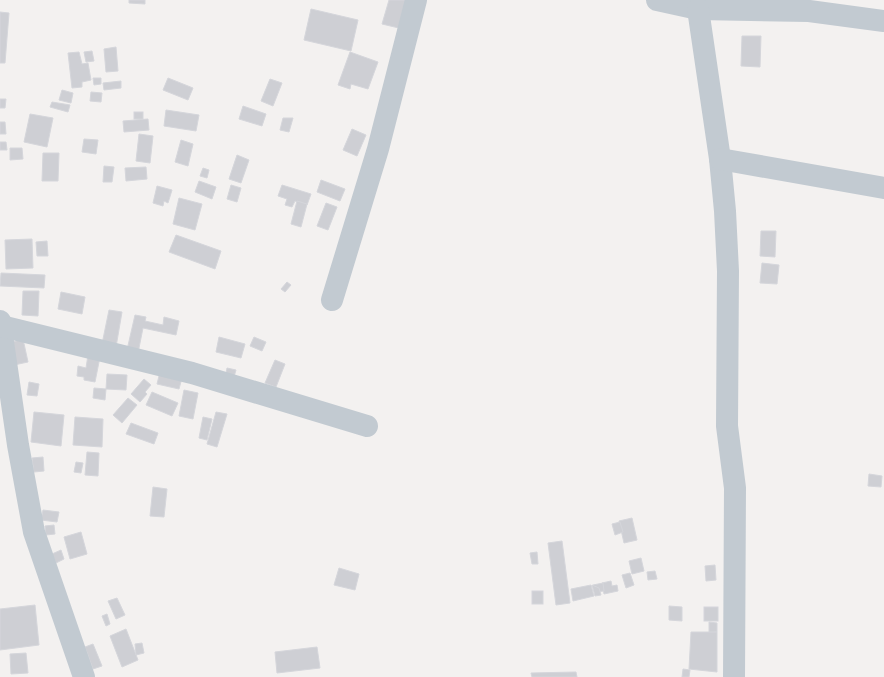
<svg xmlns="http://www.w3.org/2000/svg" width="884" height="677" font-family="'Golos Text',sans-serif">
<rect width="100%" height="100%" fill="#f3f1f0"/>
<g fill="#cecfd4" stroke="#d5d6db">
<polygon points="129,0 145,0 145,4 129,3"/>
<polygon points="389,0 411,0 403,29 382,24"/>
<polygon points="311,9 358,20 351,51 304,40"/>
<polygon points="0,12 9,13 5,63 0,63"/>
<polygon points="742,36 761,36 760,67 741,66"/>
<polygon points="116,47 118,71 106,72 104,49"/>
<polygon points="92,51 94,61 86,62 84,52"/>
<polygon points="79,52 82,64 88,63 91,80 82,82 82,87 72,88 68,53"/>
<polygon points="350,52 378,62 368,89 351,84 350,89 338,85"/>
<polygon points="93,78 101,78 101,84 94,85"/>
<polygon points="168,78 193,88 188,100 163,90"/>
<polygon points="270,79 282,83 273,106 261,101"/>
<polygon points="121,81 121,88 104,90 103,83"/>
<polygon points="62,90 73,93 71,103 59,100"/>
<polygon points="91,92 102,93 101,102 90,101"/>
<polygon points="0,99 6,99 5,108 0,108"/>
<polygon points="52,102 70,105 68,112 50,107"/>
<polygon points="243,106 266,114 262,126 239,119"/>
<polygon points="166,110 199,115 196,131 164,126"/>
<rect x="134" y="112" width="9" height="7"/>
<polygon points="30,114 53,118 47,147 24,142"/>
<polygon points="283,118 293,118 289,132 280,130"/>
<polygon points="148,119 149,130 124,132 123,121"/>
<polygon points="0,122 5,122 6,134 0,134"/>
<polygon points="352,129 366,135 357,156 343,150"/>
<polygon points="139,134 153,136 150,163 136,161"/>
<polygon points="84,139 98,140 96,154 82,152"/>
<polygon points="181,140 193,144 188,166 175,162"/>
<polygon points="0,142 6,142 7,150 0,150"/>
<polygon points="10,148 22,148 23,159 10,160"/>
<polygon points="43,153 59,153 58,181 42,181"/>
<polygon points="237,155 249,160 241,183 229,179"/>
<polygon points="104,166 114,167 112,182 103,182"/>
<polygon points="146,167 147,179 126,181 125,168"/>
<polygon points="203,168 209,170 207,178 200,176"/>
<polygon points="321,180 345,189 340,201 317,192"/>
<polygon points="199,181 216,187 212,199 195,192"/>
<polygon points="231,185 241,188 237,202 227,199"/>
<polygon points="282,185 311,194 307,205 295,201 292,207 285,205 287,199 278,196"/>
<polygon points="157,186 172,190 168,203 164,201 163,206 153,203"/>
<polygon points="179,198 202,204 195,230 173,224"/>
<polygon points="297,201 307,204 301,227 291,224"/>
<polygon points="326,203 337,207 328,230 317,226"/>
<polygon points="761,231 776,231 775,257 760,256"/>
<polygon points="176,235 221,251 215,269 169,252"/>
<polygon points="32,239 33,268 6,269 5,240"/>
<polygon points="47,241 48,256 37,256 36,242"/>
<polygon points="762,263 779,265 777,284 760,283"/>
<polygon points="1,273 45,275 44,288 0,286"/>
<polygon points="287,282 291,285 285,292 281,289"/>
<polygon points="23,291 39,291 38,316 22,315"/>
<polygon points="61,292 85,297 82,314 58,309"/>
<polygon points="109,310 122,312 116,347 102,344"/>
<polygon points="135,315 146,317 145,321 163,325 164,317 179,321 176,335 143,328 138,353 127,350"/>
<polygon points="219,337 245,344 241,358 216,352"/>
<polygon points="254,337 266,342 262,351 250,346"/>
<polygon points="23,339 28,362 14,365 9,343"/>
<polygon points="88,355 100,357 95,382 84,380 84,377 77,376 78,366 86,368"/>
<polygon points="275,360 285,364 276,387 265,383"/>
<polygon points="227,368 236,370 233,380 225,379"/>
<polygon points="160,372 182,378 179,389 157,384"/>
<polygon points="107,374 127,375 126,390 106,389"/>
<polygon points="144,379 151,385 145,392 147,394 140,402 131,394"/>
<polygon points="29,382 39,384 37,396 27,395"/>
<polygon points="94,388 106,389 105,400 93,398"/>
<polygon points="184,390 198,393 193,419 179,416"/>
<polygon points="152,392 178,403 172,416 146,405"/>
<polygon points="128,398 137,405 122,423 113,415"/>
<polygon points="34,412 64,415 61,446 31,442"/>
<polygon points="216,412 227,414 217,447 207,444"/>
<polygon points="75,417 103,419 102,447 73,445"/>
<polygon points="203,417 212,419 207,440 199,438"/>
<polygon points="131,423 158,433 154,444 126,434"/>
<polygon points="87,452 99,453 98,476 85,475"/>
<polygon points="43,457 44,471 34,472 32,458"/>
<polygon points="76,462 83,463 81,473 74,472"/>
<polygon points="869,474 882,476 881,487 868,486"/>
<polygon points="153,487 167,489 164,517 150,516"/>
<polygon points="43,510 59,512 57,522 41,520"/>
<polygon points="632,518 637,540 624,543 619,521"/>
<polygon points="620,522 623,532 615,535 612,524"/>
<polygon points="54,525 55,534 46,535 45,526"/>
<polygon points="81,532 87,554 70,559 64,537"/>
<polygon points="562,541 570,603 556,605 548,543"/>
<polygon points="61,550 64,559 56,563 52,554"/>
<polygon points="537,552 538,564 532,564 530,553"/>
<polygon points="641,558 644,571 632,574 629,561"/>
<polygon points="715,565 716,580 706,581 705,566"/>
<polygon points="339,568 359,574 355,590 334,585"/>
<polygon points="655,571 657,579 648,580 647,572"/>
<polygon points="630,573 634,585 626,588 622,575"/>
<polygon points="611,581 612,586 617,585 618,591 604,594 602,583"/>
<polygon points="603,583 604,591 595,592 593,585"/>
<polygon points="591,585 594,596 573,601 571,589"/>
<polygon points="592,585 599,588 601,595 595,596"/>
<rect x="532" y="591" width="11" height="13"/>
<polygon points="117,598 125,615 116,619 108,601"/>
<polygon points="35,605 39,645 0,650 0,609"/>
<polygon points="669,606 682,607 682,621 669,620"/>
<rect x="704" y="607" width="14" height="14"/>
<polygon points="107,614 110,624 106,626 102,616"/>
<polygon points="709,622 717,623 717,632 709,633"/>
<polygon points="126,629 138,660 122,667 110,636"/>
<polygon points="691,632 717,632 717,672 689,669"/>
<polygon points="142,643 144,653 136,655 135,644"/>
<polygon points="93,644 102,666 93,669 85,647"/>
<polygon points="317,647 320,668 277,673 275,652"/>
<polygon points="26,653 28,673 11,674 10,654"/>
<polygon points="683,669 690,670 689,677 682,677"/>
<polygon points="576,672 577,677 532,677 531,673"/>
</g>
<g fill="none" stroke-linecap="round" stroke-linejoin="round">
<g stroke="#c2cad1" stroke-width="22">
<polyline points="657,0 698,9 809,11 884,21"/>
<polyline points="698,9 720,159 725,211 728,271 727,426 735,488 734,677"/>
<polyline points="720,159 884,188"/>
<polyline points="332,300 378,149 416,0"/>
<polyline points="0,321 18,445 34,532 84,677"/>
<polyline points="1,326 192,373 367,426"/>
</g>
</g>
</svg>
